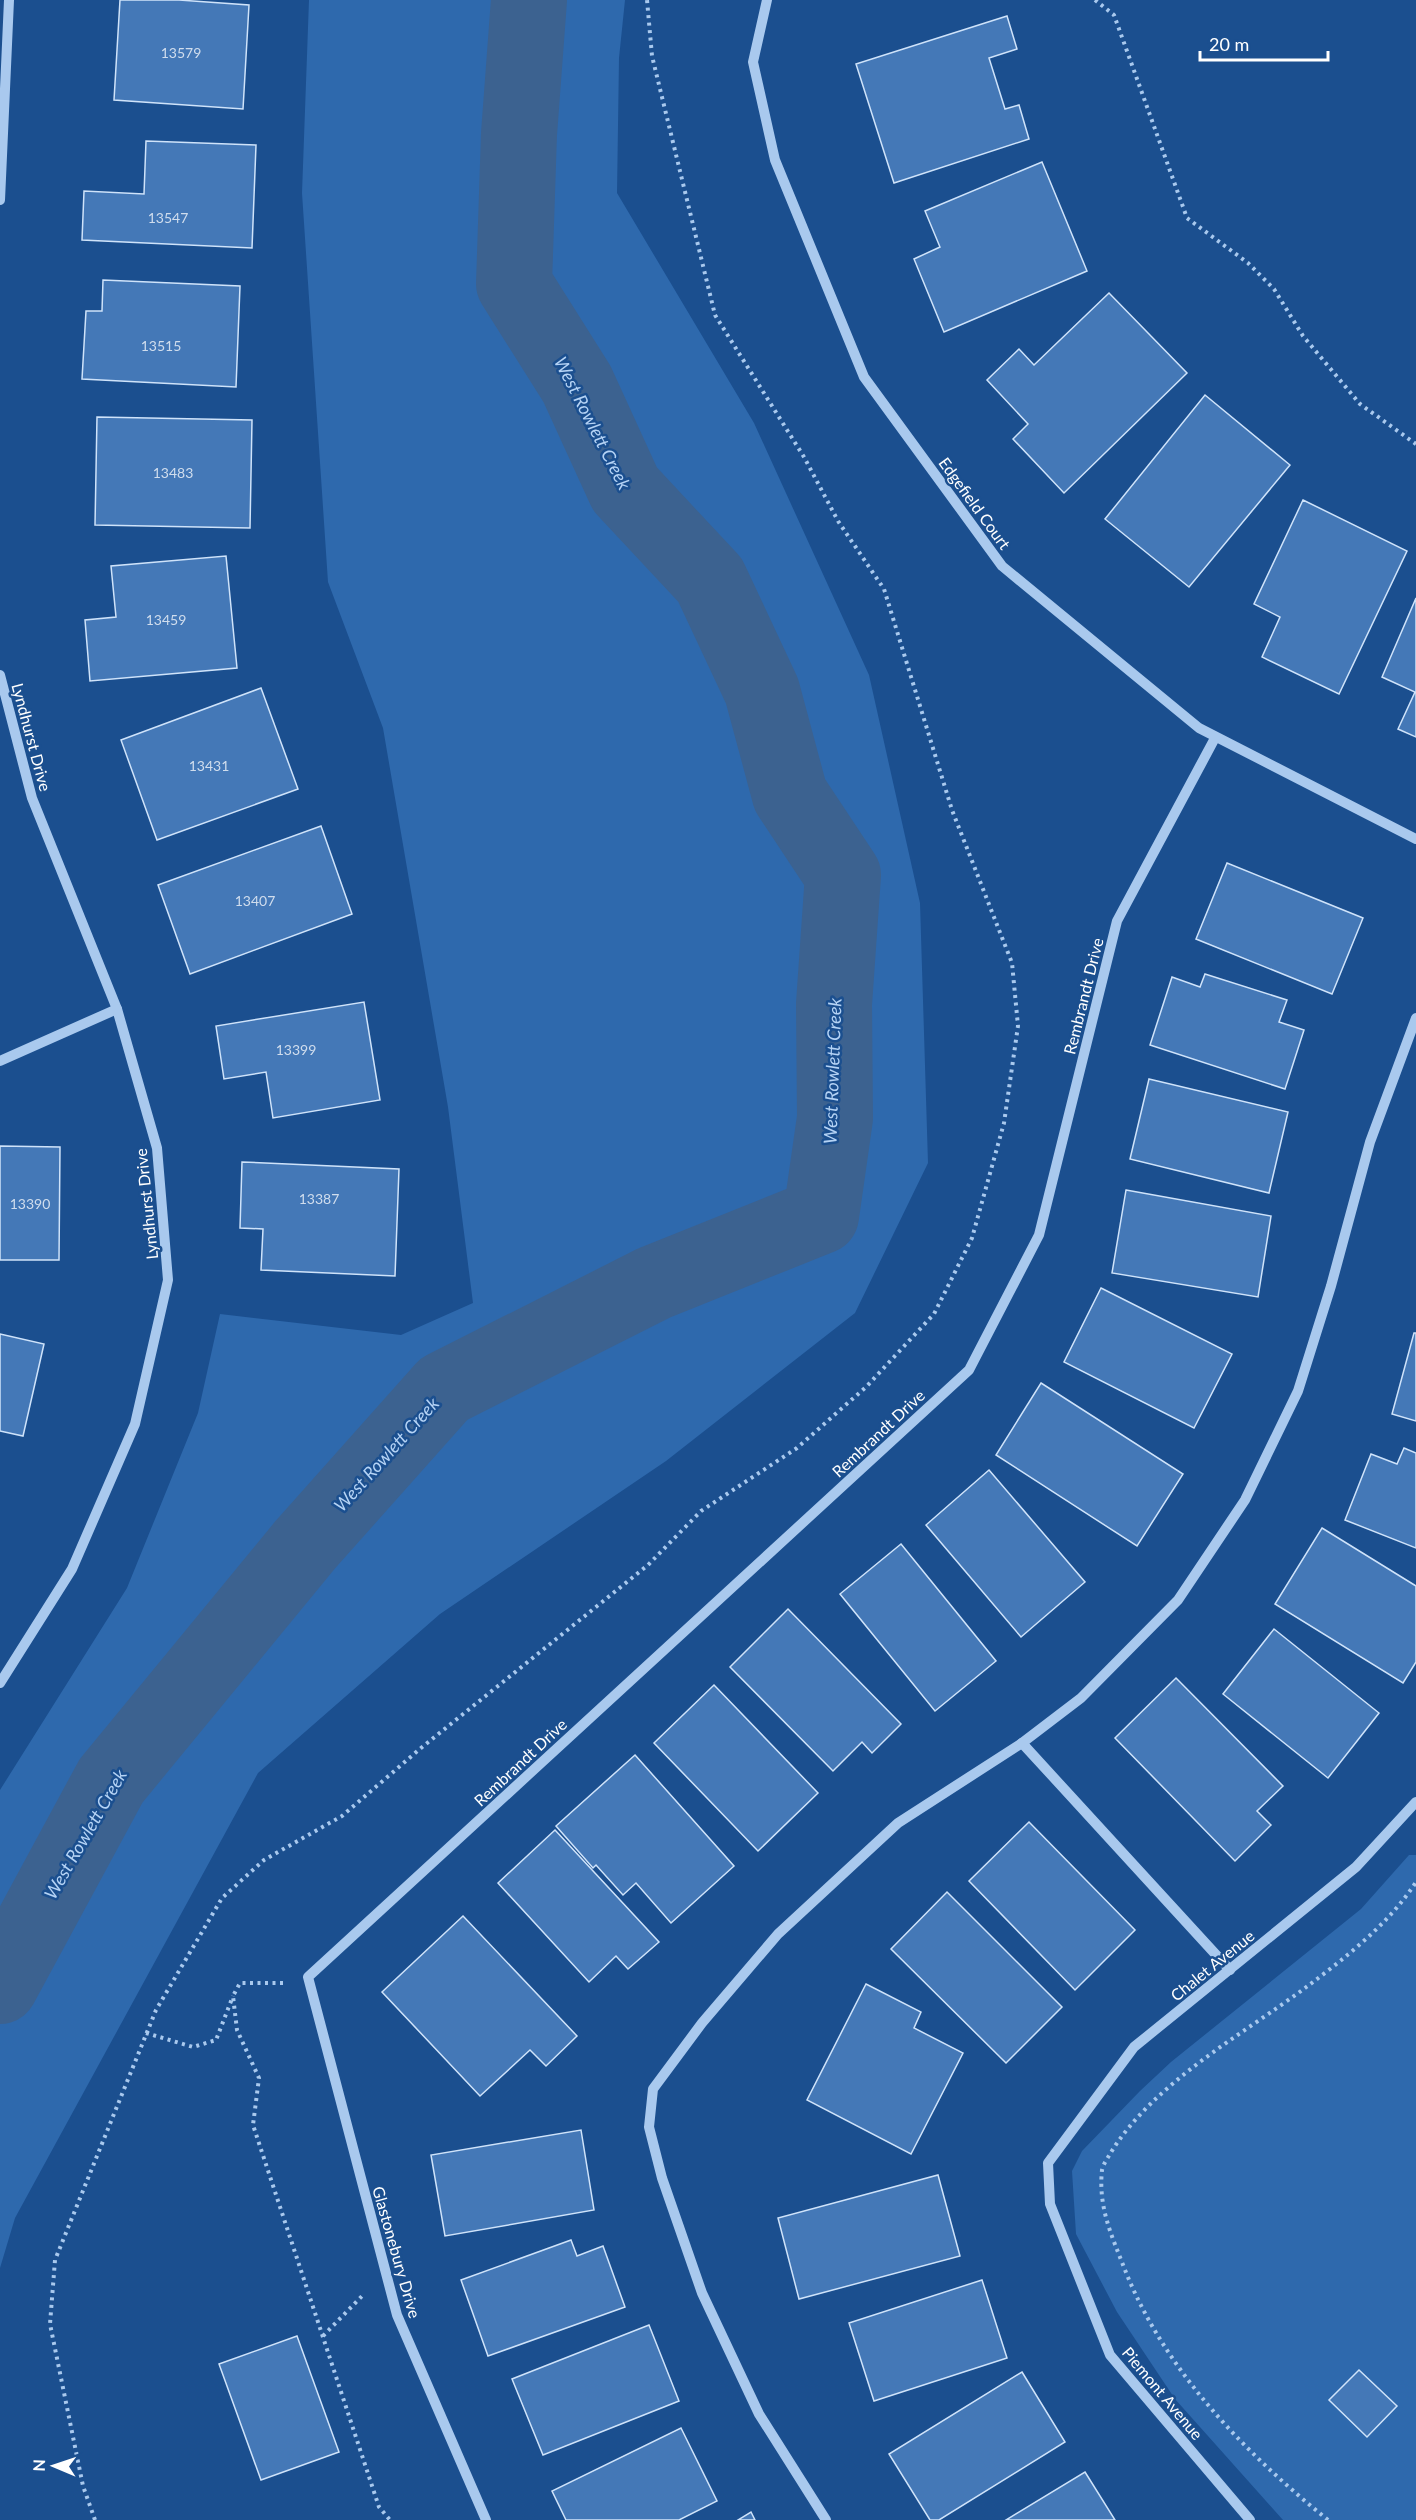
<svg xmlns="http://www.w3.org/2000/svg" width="1416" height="2520" font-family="Lato,sans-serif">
<rect width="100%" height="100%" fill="#1b4f8f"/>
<g fill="#2e69ad">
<polygon points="309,0 625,0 619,58 617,193 754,423 869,675 920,903 928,1163 855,1313 666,1461 440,1614 258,1773 15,2218 0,2268 0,1790 127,1588 198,1413 220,1314 401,1335 473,1303 448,1107 383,728 328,582 302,193"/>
<polygon points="1409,1855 1416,1855 1416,2520 1283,2520 1175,2399 1117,2312 1076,2234 1072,2171 1082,2151 1140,2091 1171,2062 1361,1909"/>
</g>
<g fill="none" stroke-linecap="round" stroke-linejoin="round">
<polyline stroke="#3c6290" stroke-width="76" points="0,1986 111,1781 305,1545 444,1389 654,1283 821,1216 835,1118 834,1004 843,875 790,795 762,691 710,580 625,489 577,384 514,284 519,134 529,0"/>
</g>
<g fill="#4478b7" stroke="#cfe3fa" stroke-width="1.5">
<polygon points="120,0 179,0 249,5 243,109 114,100"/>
<polygon points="1007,16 1017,49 989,58 1005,109 1019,105 1029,139 894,183 856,64"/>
<polygon points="146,141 256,145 252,248 82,240 84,191 144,194"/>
<polygon points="1042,162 1087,271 944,332 914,259 940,247 925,211"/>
<polygon points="103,280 240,286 236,387 82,379 86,311 102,311"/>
<polygon points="1109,293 1187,373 1064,493 1013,439 1028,424 987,380 1019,349 1034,365"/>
<polygon points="1205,395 1290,465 1189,587 1105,519"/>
<polygon points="97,417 252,420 250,528 95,525"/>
<polygon points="1303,500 1407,551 1339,694 1262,657 1280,617 1254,604"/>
<polygon points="226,556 237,668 90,681 85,620 116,617 111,566"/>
<polygon points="1416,598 1416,737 1398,729 1415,692 1382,677"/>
<polygon points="261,688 298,789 157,840 121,740"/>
<polygon points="321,826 352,914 190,974 158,885"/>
<polygon points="1227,863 1363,918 1332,994 1196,939"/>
<polygon points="1205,974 1287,1000 1279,1022 1304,1030 1285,1089 1150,1045 1172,977 1200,987"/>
<polygon points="364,1002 380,1100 273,1118 266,1072 224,1079 216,1026"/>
<polygon points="1149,1079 1288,1112 1269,1193 1130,1159"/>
<polygon points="0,1146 60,1147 59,1260 0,1260"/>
<polygon points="242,1162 399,1169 395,1276 261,1270 263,1229 240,1228"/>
<polygon points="1126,1190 1271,1216 1258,1297 1112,1273"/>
<polygon points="1101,1288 1232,1354 1194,1428 1064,1362"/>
<polygon points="1414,1333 1416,1333 1416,1421 1392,1414"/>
<polygon points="0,1334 44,1344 23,1436 0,1431"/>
<polygon points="1041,1383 1183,1474 1137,1546 996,1455"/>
<polygon points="1404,1448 1416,1453 1416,1548 1345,1520 1371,1454 1397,1464"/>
<polygon points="989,1470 1085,1582 1021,1637 926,1525"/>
<polygon points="1322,1528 1416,1586 1416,1662 1403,1683 1275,1604"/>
<polygon points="901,1544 996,1661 935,1711 840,1594"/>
<polygon points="788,1609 901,1724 872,1753 862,1742 833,1771 730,1667"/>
<polygon points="1274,1629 1379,1713 1328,1778 1223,1694"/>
<polygon points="1176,1678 1283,1786 1257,1811 1271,1825 1235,1861 1115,1738"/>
<polygon points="714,1685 818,1793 758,1851 654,1743"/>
<polygon points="635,1755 734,1866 671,1923 636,1883 623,1895 596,1865 593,1868 556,1826"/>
<polygon points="1029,1822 1135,1930 1075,1990 969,1881"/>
<polygon points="555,1830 659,1942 628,1969 616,1956 589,1982 498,1883"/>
<polygon points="947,1892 1062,2007 1006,2063 891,1949"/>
<polygon points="463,1916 577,2036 546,2066 530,2050 480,2096 382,1992"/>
<polygon points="866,1984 921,2012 914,2028 963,2053 911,2154 807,2100"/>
<polygon points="581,2130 594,2210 445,2236 431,2155"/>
<polygon points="938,2175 960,2256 799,2299 778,2218"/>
<polygon points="571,2240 577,2256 603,2246 625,2307 488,2356 461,2280"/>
<polygon points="982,2280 1007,2358 874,2401 849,2323"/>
<polygon points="649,2325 679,2401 543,2455 512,2379"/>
<polygon points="297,2336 339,2452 261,2480 219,2364"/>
<polygon points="1359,2370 1397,2406 1367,2437 1329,2400"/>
<polygon points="1022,2372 1065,2442 939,2520 930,2520 889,2454"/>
<polygon points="681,2428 717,2501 679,2520 566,2520 552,2491"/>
<polygon points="1085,2472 1115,2520 1006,2520"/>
<polygon points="751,2512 755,2520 738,2520"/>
</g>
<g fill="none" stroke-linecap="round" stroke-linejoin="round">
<g stroke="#a9c9ee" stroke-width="4" stroke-dasharray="3 4.5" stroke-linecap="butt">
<polyline points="1095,0 1114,15 1187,218 1248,263 1274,289 1303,336 1360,404 1416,444"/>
<polyline points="283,1983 240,1983 233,1996 237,2030 259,2078 253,2125 379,2507 390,2520"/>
<polyline points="146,2033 193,2047 216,2040 233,1996"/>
<polyline points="323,2336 364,2294"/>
<polyline points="95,2520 83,2486 50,2324 55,2260 156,2010 222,1898 264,1860 342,1816 421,1748 648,1565 701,1511 797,1448 866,1387 934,1314 972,1238 1004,1123 1018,1026 1012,963 952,810 884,589 838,521 804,457 715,315 652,56 647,0"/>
<path d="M 1328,2520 C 1245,2453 1165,2371 1125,2270 C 1112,2236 1098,2208 1102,2170 C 1103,2165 1107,2159 1110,2154 C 1152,2084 1240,2036 1305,1988 C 1344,1959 1389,1924 1416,1882"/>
</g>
<g stroke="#a9c9ee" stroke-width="10">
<polyline points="767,0 753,62 775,160 864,377 1002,566 1199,728 1416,839"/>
<polyline points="0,200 9,0"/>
<polyline points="0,675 32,798 117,1009 157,1148 168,1280 135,1424 72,1569 0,1683"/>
<polyline points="0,1061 117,1009"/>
<polyline points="1022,1743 1230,1970"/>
<polyline points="486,2520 397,2315 308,1977 969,1370 1039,1235 1117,921 1215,738"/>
<polyline points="826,2520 759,2414 702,2293 662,2178 649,2127 653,2089 702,2023 778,1934 898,1823 1022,1743 1081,1698 1178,1600 1245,1500 1298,1391 1331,1286 1370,1142 1416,1018"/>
<polyline points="1250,2520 1110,2355 1050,2204 1048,2163 1134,2047 1356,1867 1416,1802"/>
</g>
</g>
<g text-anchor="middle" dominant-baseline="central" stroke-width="5" stroke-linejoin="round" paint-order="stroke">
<g font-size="14" fill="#d0dded">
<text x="181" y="52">13579</text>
<text x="168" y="217">13547</text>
<text x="161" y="345">13515</text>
<text x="173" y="472">13483</text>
<text x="166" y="619">13459</text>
<text x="209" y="765">13431</text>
<text x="255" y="900">13407</text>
<text x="296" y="1049">13399</text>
<text x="319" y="1198">13387</text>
<text x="30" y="1203">13390</text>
</g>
<g font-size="16" fill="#fff" stroke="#1b4f8f">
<text transform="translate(975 503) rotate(54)">Edgefield Court</text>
<text transform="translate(32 737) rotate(75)">Lyndhurst Drive</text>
<text transform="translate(1083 996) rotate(-76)">Rembrandt Drive</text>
<text transform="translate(146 1204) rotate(-96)">Lyndhurst Drive</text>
<text transform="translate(878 1433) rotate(-43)">Rembrandt Drive</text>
<text transform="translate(520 1762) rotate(-43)">Rembrandt Drive</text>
<text transform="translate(1212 1965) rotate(-39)">Chalet Avenue</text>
<text transform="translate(397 2252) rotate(74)">Glastonebury Drive</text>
<text transform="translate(1163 2393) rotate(50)">Piemont Avenue</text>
</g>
<g font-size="18" font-style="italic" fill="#b5d3f5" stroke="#1b4f8f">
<text transform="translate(593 423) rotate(63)">West Rowlett Creek</text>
<text transform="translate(832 1071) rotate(-88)">West Rowlett Creek</text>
<text transform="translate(386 1454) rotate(-48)">West Rowlett Creek</text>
<text transform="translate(85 1834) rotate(-60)">West Rowlett Creek</text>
</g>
</g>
<g transform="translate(54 2466) rotate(272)" stroke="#1b4f8f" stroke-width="4.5" paint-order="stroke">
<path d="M0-4.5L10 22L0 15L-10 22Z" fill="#ffffff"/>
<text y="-9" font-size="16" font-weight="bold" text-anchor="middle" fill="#ffffff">N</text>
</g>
<path d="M1200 51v9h128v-9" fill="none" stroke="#ffffff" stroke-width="3"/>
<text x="1209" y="51" font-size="18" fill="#ffffff" stroke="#1b4f8f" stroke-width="4.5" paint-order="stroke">20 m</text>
</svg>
